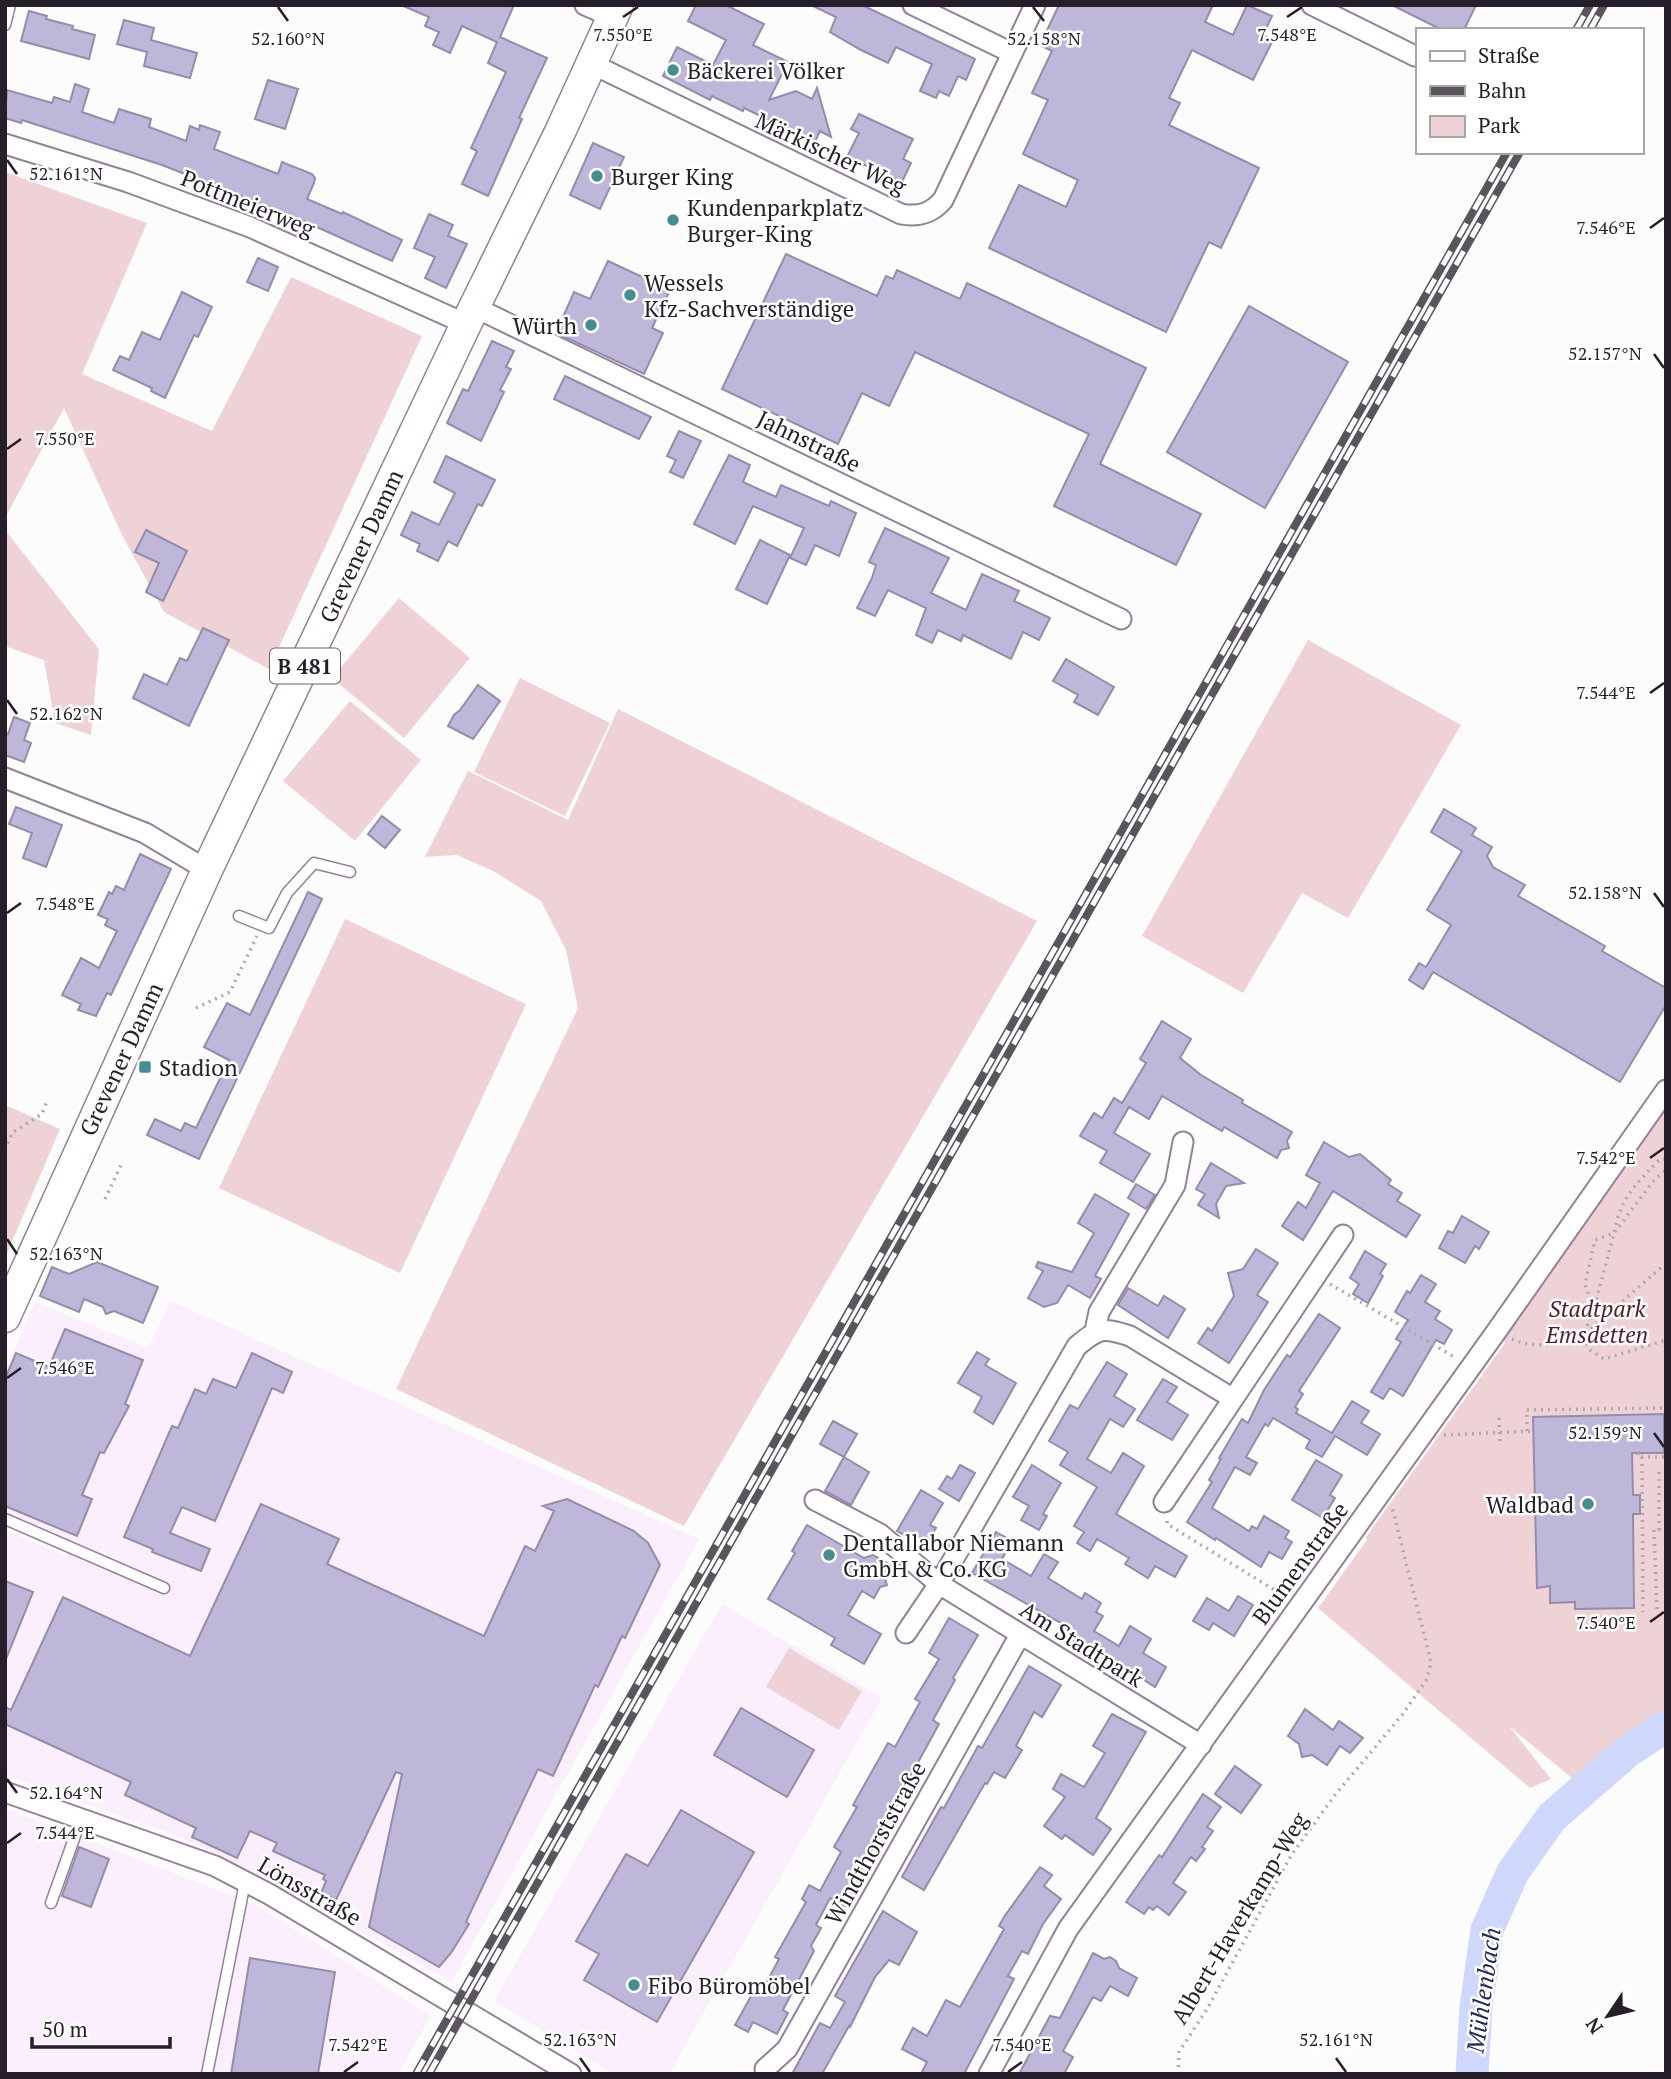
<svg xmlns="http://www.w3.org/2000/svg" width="1671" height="2079" font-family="'PT Serif',serif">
<rect width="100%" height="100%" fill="#fcfcfc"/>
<g fill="#fbeffd">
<polygon points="171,1301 699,1539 451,1982 275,1883 183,1838 5,1775 5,1530 68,1557 74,1544 5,1513 5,1372 35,1302 148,1348"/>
<polygon points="722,1604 882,1698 669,2074 613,2074 494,2001"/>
<polygon points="5,1808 256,1905 431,2016 398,2074 5,2074"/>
</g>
<g fill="#efd2d6">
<polygon points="5,172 147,223 82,374 212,431 291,277 422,336 269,669 164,612 122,535 64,408 5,518"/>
<polygon points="5,530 99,649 91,735 55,723 44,660 5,646"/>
<polygon points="399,598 470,658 404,738 332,678"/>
<polygon points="1308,640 1461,725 1348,918 1302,893 1243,993 1142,936"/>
<polygon points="520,678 610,723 565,816 474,772"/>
<polygon points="350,701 421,760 355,841 283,781"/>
<polygon points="618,709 1037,921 684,1526 396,1389 578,1008 566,950 541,901 495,872 457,855 425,857 468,771 568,820"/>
<polygon points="345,919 526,1004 400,1273 219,1188"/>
<polygon points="5,1105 60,1129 5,1258"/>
<polygon points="1666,1109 1666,1708 1572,1778 1509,1726 1551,1779 1530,1788 1318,1608 1367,1540 1366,1537 1505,1343 1500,1336"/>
<polygon points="789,1648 862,1691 839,1730 766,1687"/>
</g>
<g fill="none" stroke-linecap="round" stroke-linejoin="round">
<polyline stroke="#cfd8fb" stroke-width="33" points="1472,2074 1476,2007 1487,1930 1513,1872 1552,1817 1628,1751 1666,1726"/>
</g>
<g fill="#bfb7d9" stroke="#948cab" stroke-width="2">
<polygon points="401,5 514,5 500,37 547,58 519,118 522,119 488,196 462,184 477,151 471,148 506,72 488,63 497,42 462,26 450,53 433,45 439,32 425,26 429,17"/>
<polygon points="696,5 726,5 764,24 753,45 788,62 769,100 796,91 812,99 817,88 831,137 820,131 815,142 744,108 743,111 712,96 710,100 663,76 677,47 713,65 726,40 688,21"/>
<polygon points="811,5 862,5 975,59 966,80 958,76 949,96 939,91 936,98 920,91 932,64 896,47 888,63 861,50 830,32 836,17"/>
<polygon points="1059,5 1213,5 1205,22 1233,35 1247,5 1272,16 1263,35 1273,40 1253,80 1192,50 1169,98 1180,103 1169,125 1259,168 1221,248 1209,242 1166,332 989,248 1019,185 1066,207 1078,180 1023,154 1048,100 1032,93 1052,51 1040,45"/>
<polygon points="1392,5 1476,5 1464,30 1442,30"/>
<polygon points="29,11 47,16 46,19 73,26 72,29 95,35 89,59 21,41"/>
<polygon points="124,20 154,28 151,40 197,53 190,78 144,66 147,52 117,44"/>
<polygon points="268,80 298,89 285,129 255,119"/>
<polygon points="75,84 89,89 82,112 114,123 119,109 151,119 149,127 186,141 190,126 199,130 200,125 220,132 214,149 278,174 282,162 312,174 315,178 314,183 307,199 342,214 343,212 402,240 392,261 299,219 162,165 22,120 21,123 5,118 7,90 52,103 54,97 70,102"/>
<polygon points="859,114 913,139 903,159 911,163 902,182 847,157 859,133 851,129"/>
<polygon points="593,143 624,157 600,209 570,195"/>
<polygon points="429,214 453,225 448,236 467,244 446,288 425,278 435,257 414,248"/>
<polygon points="786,254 877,296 886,276 893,279 897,270 960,299 967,283 1146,368 1100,464 1201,514 1176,565 1054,506 1089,434 915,352 889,406 862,393 838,444 722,389"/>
<polygon points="258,258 278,267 268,291 247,282"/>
<polygon points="608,261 670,290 652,328 663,333 644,374 556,333 574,292 590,299"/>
<polygon points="182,292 212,307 198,337 194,335 165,398 151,391 152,388 113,370 120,356 129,360 142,332 160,340"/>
<polygon points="1249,306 1348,362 1265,508 1167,452"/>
<polygon points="492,341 514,351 506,367 511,369 500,390 504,392 481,441 447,423 463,389 468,391"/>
<polygon points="565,376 651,417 639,439 554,399"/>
<polygon points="679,431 701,441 683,478 670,472 676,460 667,456"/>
<polygon points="729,455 750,465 743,482 776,497 781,485 829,506 831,501 856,513 839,556 815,545 806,565 790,558 804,528 753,506 735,544 694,524"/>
<polygon points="446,456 495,480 482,506 478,504 457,546 448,541 438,561 417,551 420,544 401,535 412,512 439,525 455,493 434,482"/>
<polygon points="885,528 949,558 931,593 966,610 982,574 1019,591 1014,601 1050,618 1039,640 1023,632 1011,659 963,635 961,641 938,630 932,643 916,635 926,608 888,590 875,616 857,608 872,578 876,565 869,562"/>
<polygon points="146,530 187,551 163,601 146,592 159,563 135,552"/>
<polygon points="760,540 790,555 767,604 736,589"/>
<polygon points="203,628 229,640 189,726 133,698 144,674 167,685 180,658 187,661"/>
<polygon points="1066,659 1114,687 1098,715 1074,702 1078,695 1053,681"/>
<polygon points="478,685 500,701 473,739 448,726 454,715 460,710"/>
<polygon points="14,717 30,723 24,740 31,743 24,762 5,755 5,733 8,734"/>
<polygon points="16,807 62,825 46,867 23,858 32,833 9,824"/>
<polygon points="1444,809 1476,828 1472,835 1492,847 1487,856 1493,867 1525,885 1518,896 1605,946 1602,951 1666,988 1666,1005 1620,1082 1433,972 1423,989 1409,980 1419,963 1426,967 1451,925 1427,910 1462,851 1431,832"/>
<polygon points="382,816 400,830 385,848 368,834"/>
<polygon points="140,854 171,869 111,995 107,993 96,1016 78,1010 81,1004 62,995 81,958 99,968 117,931 105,925 108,919 98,915 109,892 112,894 116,886 124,890"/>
<polygon points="308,892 322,899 199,1159 147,1135 155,1119 181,1131 185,1123 196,1128 229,1060 204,1047 227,1003 250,1015"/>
<polygon points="1162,1021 1191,1039 1180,1058 1201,1075 1243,1100 1242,1103 1292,1132 1287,1141 1289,1148 1281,1150 1277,1158 1224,1127 1222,1131 1162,1096 1149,1119 1129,1107 1114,1133 1150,1154 1133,1182 1100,1163 1107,1151 1080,1136 1094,1113 1102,1118 1114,1098 1122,1103 1146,1063 1140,1059"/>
<polygon points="1324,1142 1349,1157 1360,1154 1391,1180 1388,1184 1402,1193 1397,1201 1420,1215 1406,1237 1333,1191 1303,1240 1282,1226 1298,1202 1306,1208 1320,1183 1306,1175"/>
<polygon points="1211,1163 1244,1183 1226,1186 1216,1204 1219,1218 1198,1205 1205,1194 1196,1189"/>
<polygon points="1136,1184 1155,1195 1146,1209 1128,1198"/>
<polygon points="1095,1194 1129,1214 1095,1276 1101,1279 1090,1298 1068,1285 1057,1303 1044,1307 1028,1298 1043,1271 1036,1267 1038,1262 1072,1272 1094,1233 1078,1223"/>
<polygon points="1462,1216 1489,1232 1479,1249 1475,1246 1465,1263 1439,1248 1448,1231 1453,1233"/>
<polygon points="1256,1249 1278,1263 1257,1295 1268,1302 1229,1363 1198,1343 1208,1328 1212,1331 1234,1296 1228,1273 1243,1269"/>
<polygon points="1365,1251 1386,1264 1380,1274 1383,1276 1368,1303 1353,1294 1359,1284 1350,1278"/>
<polygon points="97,1262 158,1287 143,1323 114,1311 106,1314 103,1307 84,1299 79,1312 40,1296 52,1267 69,1274"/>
<polygon points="1421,1275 1436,1284 1425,1302 1440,1311 1435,1319 1452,1330 1444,1344 1436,1340 1403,1396 1390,1388 1383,1399 1371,1392 1401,1342 1396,1339 1408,1320 1395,1312 1407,1291 1410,1293"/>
<polygon points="1128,1288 1158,1306 1164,1296 1185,1309 1168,1338 1118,1305"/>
<polygon points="1319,1314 1340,1328 1299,1391 1303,1394 1295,1407 1298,1409 1296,1413 1332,1433 1352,1401 1369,1411 1361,1423 1380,1434 1367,1455 1335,1436 1322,1457 1306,1448 1310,1440 1273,1418 1268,1426 1265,1424 1246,1457 1257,1463 1250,1475 1235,1467 1212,1508 1249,1531 1252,1526 1257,1529 1264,1516 1289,1531 1285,1538 1292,1542 1282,1559 1269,1552 1261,1567 1216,1538 1215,1540 1187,1522 1212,1482 1209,1480 1221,1459 1219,1458 1242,1419 1248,1423 1264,1390 1287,1355 1290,1357"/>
<polygon points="65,1329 143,1360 125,1404 129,1406 104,1453 100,1452 82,1495 92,1499 77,1536 5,1506 5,1379 16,1353 49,1367"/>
<polygon points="977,1352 989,1359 985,1365 1016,1383 993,1424 974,1412 982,1397 958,1383"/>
<polygon points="252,1353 292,1372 283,1393 272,1388 215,1521 182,1507 170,1533 210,1549 201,1571 152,1552 153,1549 124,1537 172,1426 178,1428 195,1389 206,1394 213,1379 236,1388"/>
<polygon points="1107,1362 1127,1374 1114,1396 1135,1409 1123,1427 1110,1419 1087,1459 1111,1473 1123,1453 1144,1466 1116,1514 1187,1556 1175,1577 1155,1566 1148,1578 1125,1564 1129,1558 1097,1539 1090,1551 1077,1543 1084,1532 1074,1526 1097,1487 1060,1465 1068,1452 1049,1441 1070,1405 1078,1409"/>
<polygon points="1163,1379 1177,1387 1167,1402 1188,1415 1172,1440 1137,1420"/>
<polygon points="1664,1414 1664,1453 1632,1453 1633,1495 1640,1495 1640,1514 1633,1514 1634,1608 1575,1609 1575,1602 1550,1603 1550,1586 1537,1588 1533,1417"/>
<polygon points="833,1421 857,1434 844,1457 820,1444"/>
<polygon points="844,1457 869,1472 851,1505 825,1491"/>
<polygon points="1316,1460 1342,1475 1330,1495 1335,1498 1323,1518 1292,1500"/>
<polygon points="960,1465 975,1473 959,1501 939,1489 947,1476 952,1479"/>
<polygon points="1032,1465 1061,1483 1043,1514 1047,1516 1039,1530 1021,1520 1029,1506 1013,1497"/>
<polygon points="921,1490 943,1503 930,1525 936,1528 924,1547 897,1531"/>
<polygon points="567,1499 634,1531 648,1543 660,1565 625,1638 622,1636 598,1687 595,1685 553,1776 538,1769 466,1922 469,1924 451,1953 439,1967 369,1927 402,1774 396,1772 336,1900 321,1893 326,1881 323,1879 325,1875 273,1851 277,1843 250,1831 237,1858 192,1837 196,1828 125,1795 131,1782 5,1724 5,1707 11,1710 63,1597 190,1656 261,1504 339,1539 327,1564 484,1636 525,1546 535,1551 554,1511 543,1506"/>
<polygon points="807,1525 864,1558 873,1555 892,1566 885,1579 887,1585 880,1587 874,1598 862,1591 848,1615 881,1634 864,1664 831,1645 835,1638 768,1599 795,1553 792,1551"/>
<polygon points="996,1532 1012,1541 1002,1559 1031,1576 1044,1554 1058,1562 1048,1578 1082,1599 1085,1593 1101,1603 1096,1612 1103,1616 1094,1631 1119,1646 1130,1626 1151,1639 1143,1653 1166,1667 1155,1687 1118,1663 1104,1655 1102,1657 1062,1634 1066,1626 972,1573"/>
<polygon points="5,1581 33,1592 6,1659 5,1659"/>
<polygon points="1238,1596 1253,1605 1234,1636 1213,1623 1209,1630 1193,1621 1207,1598 1229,1611"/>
<polygon points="949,1618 978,1635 953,1678 955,1680 933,1720 939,1724 910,1777 912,1778 855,1880 858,1882 845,1906 830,1898 816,1925 821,1928 811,1946 814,1951 783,2010 788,2013 777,2034 753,2022 748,2032 735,2025 755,1989 761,1993 779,1959 775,1957 806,1902 802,1899 809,1885 820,1891 841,1852 834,1847 857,1807 853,1805 888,1743 895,1747 920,1702 915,1699 939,1659 929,1653"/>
<polygon points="1029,1666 1061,1685 1042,1717 1034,1712 1016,1746 1022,1750 1005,1778 994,1772 987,1784 985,1783 924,1890 902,1877 941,1807 944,1808 978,1746 982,1748"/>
<polygon points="741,1708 814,1750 787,1797 714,1755"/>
<polygon points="1305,1709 1333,1730 1339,1721 1363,1738 1350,1753 1340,1746 1327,1765 1312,1755 1302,1757 1299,1744 1288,1736"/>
<polygon points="1112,1714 1146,1732 1096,1818 1111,1829 1093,1855 1065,1835 1062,1839 1044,1826 1065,1797 1053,1789 1061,1774 1084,1787 1105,1753 1093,1746"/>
<polygon points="1235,1766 1261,1785 1241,1813 1215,1794"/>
<polygon points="1203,1794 1221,1807 1207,1827 1213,1831 1202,1847 1205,1849 1196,1861 1191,1857 1173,1883 1186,1892 1169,1915 1157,1906 1153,1910 1149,1907 1144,1914 1126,1902 1159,1855 1162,1857"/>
<polygon points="681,1810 754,1852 657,2022 584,1980 599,1954 576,1941 626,1854 648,1866"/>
<polygon points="79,1847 109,1859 91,1907 62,1896"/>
<polygon points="1040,1867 1052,1875 1044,1886 1061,1899 1043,1924 1028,1954 1022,1951 1008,1976 1014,1979 964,2074 921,2074 927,2062 902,2049 913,2028 927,2036 946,2000 960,2007 1004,1929 999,1926 1004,1917"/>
<polygon points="883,1911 917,1932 899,1965 889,1960 875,1977 850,2027 849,2026 822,2074 792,2074 820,2023 830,2028 845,2002 835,1996"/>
<polygon points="1093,1953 1104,1959 1110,1957 1116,1961 1119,1968 1137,1978 1128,1996 1110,1986 1101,2001 1093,1997 1063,2051 1073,2057 1064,2074 1019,2074 1050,2016 1060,2018"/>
<polygon points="250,1958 335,1972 318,2074 231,2074"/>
</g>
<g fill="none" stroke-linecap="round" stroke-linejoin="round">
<defs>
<g id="service">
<polyline points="5,25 10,5"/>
<polyline points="239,916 269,928 287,893 314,863 350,872"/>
<polyline points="5,1519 164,1588"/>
<polyline points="51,1903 81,1819"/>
<polyline points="207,2074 245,1882"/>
</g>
<g id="minor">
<polyline points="585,5 612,17"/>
<polyline points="913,5 1012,53"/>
<polyline points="1312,5 1415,56"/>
<path d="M 590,63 L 901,214 C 918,217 931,214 943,200 L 1035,5"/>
<polyline points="5,144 128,182 250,227 466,324"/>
<polyline points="474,307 1121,619"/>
<polyline points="5,778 145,833 207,870"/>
<polyline points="1095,1331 1099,1312 1175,1185 1183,1142"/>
<polyline points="815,1500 880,1534 939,1584 1201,1745"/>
<polyline points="1164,1502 1343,1235"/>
<path d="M 906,1633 L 939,1584 L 1077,1346 C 1099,1328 1102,1327 1130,1336 L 1232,1398"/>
<polyline points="5,1792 215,1866 269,1894 571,2074"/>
<polyline points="765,2069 787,2049 1020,1635"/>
<polyline points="989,2074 1068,1929 1496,1332 1666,1090"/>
</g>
<polyline id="primary" points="5,1317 207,870 466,324 560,132 618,5"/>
</defs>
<use href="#service" stroke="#95809a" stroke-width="13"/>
<use href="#minor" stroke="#95809a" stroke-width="23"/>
<use href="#primary" stroke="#95809a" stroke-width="33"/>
<g stroke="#adaaae" stroke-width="3.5" stroke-dasharray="2 5" stroke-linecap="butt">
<polyline points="196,1008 230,992 257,936"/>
<polyline points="5,1150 12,1133 42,1114 47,1101"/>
<polyline points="105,1199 121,1165"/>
<polyline points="1666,1263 1583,1336 1590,1350 1604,1359 1666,1340"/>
<polyline points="1330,1284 1456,1358"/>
<path d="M 1593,1307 L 1585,1284 L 1595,1240 L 1614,1233 C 1620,1198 1637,1183 1660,1159 L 1666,1159"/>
<path d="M 1512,1339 C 1533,1349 1562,1345 1583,1336 L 1594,1309 L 1614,1233 L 1655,1179 L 1666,1170"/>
<polyline points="1499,1418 1500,1446"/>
<polyline points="1527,1431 1527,1410 1666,1408"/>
<polyline points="1444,1435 1533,1431"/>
<polyline points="1638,1453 1638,1457 1666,1457"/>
<polyline points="1642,1457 1643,1612"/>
<polyline points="1167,1521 1167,1524 1286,1597"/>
<polyline points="1657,1609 1654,1530 1659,1530 1659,1467"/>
<polyline points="1178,2074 1179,2052 1207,2009 1292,1854 1335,1795 1402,1715 1427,1679 1431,1662 1392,1507"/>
</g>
<use href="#service" stroke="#fff" stroke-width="10"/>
<use href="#minor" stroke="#fff" stroke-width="19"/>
<use href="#primary" stroke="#fff" stroke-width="30"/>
<defs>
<g id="rail">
<polyline points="1576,30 1590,5"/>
<polyline points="1590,30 1604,5"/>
<polyline points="416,2074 1507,152"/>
<polyline points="429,2074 1520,152"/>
</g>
</defs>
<use href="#rail" stroke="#5a545c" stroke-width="8"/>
<use href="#rail" stroke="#fff" stroke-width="5" stroke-dasharray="16" stroke-linecap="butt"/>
</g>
<path fill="none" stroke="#261e28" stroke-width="2.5" d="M 278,7 L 288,21M 1033,7 L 1044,21M 623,17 L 638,7M 1287,17 L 1302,7M 7,160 L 17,174M 1650,228 L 1664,218M 1654,354 L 1664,368M 7,449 L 21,439M 1650,693 L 1664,683M 7,700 L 17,714M 1654,893 L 1664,907M 7,913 L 21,903M 1650,1158 L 1664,1148M 7,1239 L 17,1254M 7,1378 L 21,1368M 1654,1433 L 1664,1447M 1650,1622 L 1664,1612M 7,1779 L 17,1793M 7,1843 L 21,1833M 580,2058 L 590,2072M 1336,2058 L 1346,2072M 344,2072 L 358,2062M 1008,2072 L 1022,2062"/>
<g fill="#458c93" stroke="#fff" stroke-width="2.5">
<circle cx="673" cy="70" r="7"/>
<circle cx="597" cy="176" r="7"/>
<circle cx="673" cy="220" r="7"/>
<circle cx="630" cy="295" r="7"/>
<circle cx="591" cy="325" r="7"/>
<rect x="138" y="1060" width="14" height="14" rx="3.5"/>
<circle cx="1588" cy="1504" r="7"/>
<circle cx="829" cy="1555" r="7"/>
<circle cx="634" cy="1985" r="7"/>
</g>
<g text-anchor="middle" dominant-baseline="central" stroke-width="5" stroke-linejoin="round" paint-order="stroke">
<rect fill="#fff" stroke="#676268" stroke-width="2" x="270" y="648.5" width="70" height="35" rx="5"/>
<g font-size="21" font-weight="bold" fill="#261e28">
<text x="305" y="666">B 481</text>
</g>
<g font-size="23" fill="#261e28" stroke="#fff" text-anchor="start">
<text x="687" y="70">Bäckerei Völker</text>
<text x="611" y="176">Burger King</text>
<text x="687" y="207">Kundenparkplatz<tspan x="687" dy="26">Burger-King</tspan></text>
<text x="644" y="282">Wessels<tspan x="644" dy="26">Kfz-Sachverständige</tspan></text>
<text x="577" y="325" text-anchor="end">Würth</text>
<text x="159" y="1067">Stadion</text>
<text x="1574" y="1504" text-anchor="end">Waldbad</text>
<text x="843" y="1542">Dentallabor Niemann<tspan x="843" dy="26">GmbH &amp; Co. KG</tspan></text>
<text x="648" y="1985">Fibo Büromöbel</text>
</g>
<g font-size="23" fill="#261e28" stroke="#fff">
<text transform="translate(831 153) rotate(25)">Märkischer Weg</text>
<text transform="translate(248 203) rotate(22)">Pottmeierweg</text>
<text transform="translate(809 441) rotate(26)">Jahnstraße</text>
<text transform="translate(361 546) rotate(-65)">Grevener Damm</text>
<text transform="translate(121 1059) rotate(-65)">Grevener Damm</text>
<text transform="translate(1300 1563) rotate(-54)">Blumenstraße</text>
<text transform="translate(1082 1644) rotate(32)">Am Stadtpark</text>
<text transform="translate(875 1843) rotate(-61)">Windthorststraße</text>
<text transform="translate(310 1891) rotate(30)">Lönsstraße</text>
<text transform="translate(1239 1918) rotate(-59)">Albert-Haverkamp-Weg</text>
</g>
<g font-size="23" font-style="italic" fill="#521e2c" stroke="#fff">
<text x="1597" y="1308">Stadtpark<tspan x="1597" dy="26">Emsdetten</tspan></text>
</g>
<g font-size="24" font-style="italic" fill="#212854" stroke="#fff">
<text transform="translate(1483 1990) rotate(-82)">Mühlenbach</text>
</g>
</g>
<g font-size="18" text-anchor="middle" fill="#261e28" stroke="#fff" stroke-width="5" stroke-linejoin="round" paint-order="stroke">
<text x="623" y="41">7.550°E</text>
<text x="1287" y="41">7.548°E</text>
<text x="288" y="45">52.160°N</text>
<text x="1044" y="45">52.158°N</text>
<text x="66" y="180">52.161°N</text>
<text x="1606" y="234">7.546°E</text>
<text x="1605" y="360">52.157°N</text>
<text x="65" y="445">7.550°E</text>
<text x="1606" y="699">7.544°E</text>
<text x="66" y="720">52.162°N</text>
<text x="1605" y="899">52.158°N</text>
<text x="65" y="910">7.548°E</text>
<text x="1606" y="1164">7.542°E</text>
<text x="66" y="1260">52.163°N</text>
<text x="65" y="1374">7.546°E</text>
<text x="1605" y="1439">52.159°N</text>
<text x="1606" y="1629">7.540°E</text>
<text x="66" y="1799">52.164°N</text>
<text x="65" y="1839">7.544°E</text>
<text x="580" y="2046">52.163°N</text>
<text x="1336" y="2046">52.161°N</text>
<text x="358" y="2051">7.542°E</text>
<text x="1022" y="2051">7.540°E</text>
</g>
<rect width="1671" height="2079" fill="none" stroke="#261e28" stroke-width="14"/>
<rect x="1416" y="28" width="228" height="126" fill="#ffffff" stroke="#a8a5a9" stroke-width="2"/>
<rect x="1430" y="51" width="35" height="10" fill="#ffffff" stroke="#a8a5a9" stroke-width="2"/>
<text x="1478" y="63" font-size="21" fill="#261e28">Straße</text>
<rect x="1430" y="86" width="35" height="10" fill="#5a545c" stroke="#a8a5a9" stroke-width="2"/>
<text x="1478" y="98" font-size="21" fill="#261e28">Bahn</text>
<rect x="1430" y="116" width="35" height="21" fill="#efd2d6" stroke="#a8a5a9" stroke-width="2"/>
<text x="1478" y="133" font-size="21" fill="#261e28">Park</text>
<g transform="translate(1608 2016) rotate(235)" stroke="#ffffff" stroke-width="5" paint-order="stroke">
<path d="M0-5L12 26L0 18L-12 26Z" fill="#261e28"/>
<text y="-10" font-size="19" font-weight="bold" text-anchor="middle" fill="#261e28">N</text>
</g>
<path d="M32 2037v10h138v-10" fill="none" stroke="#261e28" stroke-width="3.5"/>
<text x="42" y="2037" font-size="21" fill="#261e28" stroke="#ffffff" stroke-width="5" paint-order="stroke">50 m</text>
</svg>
